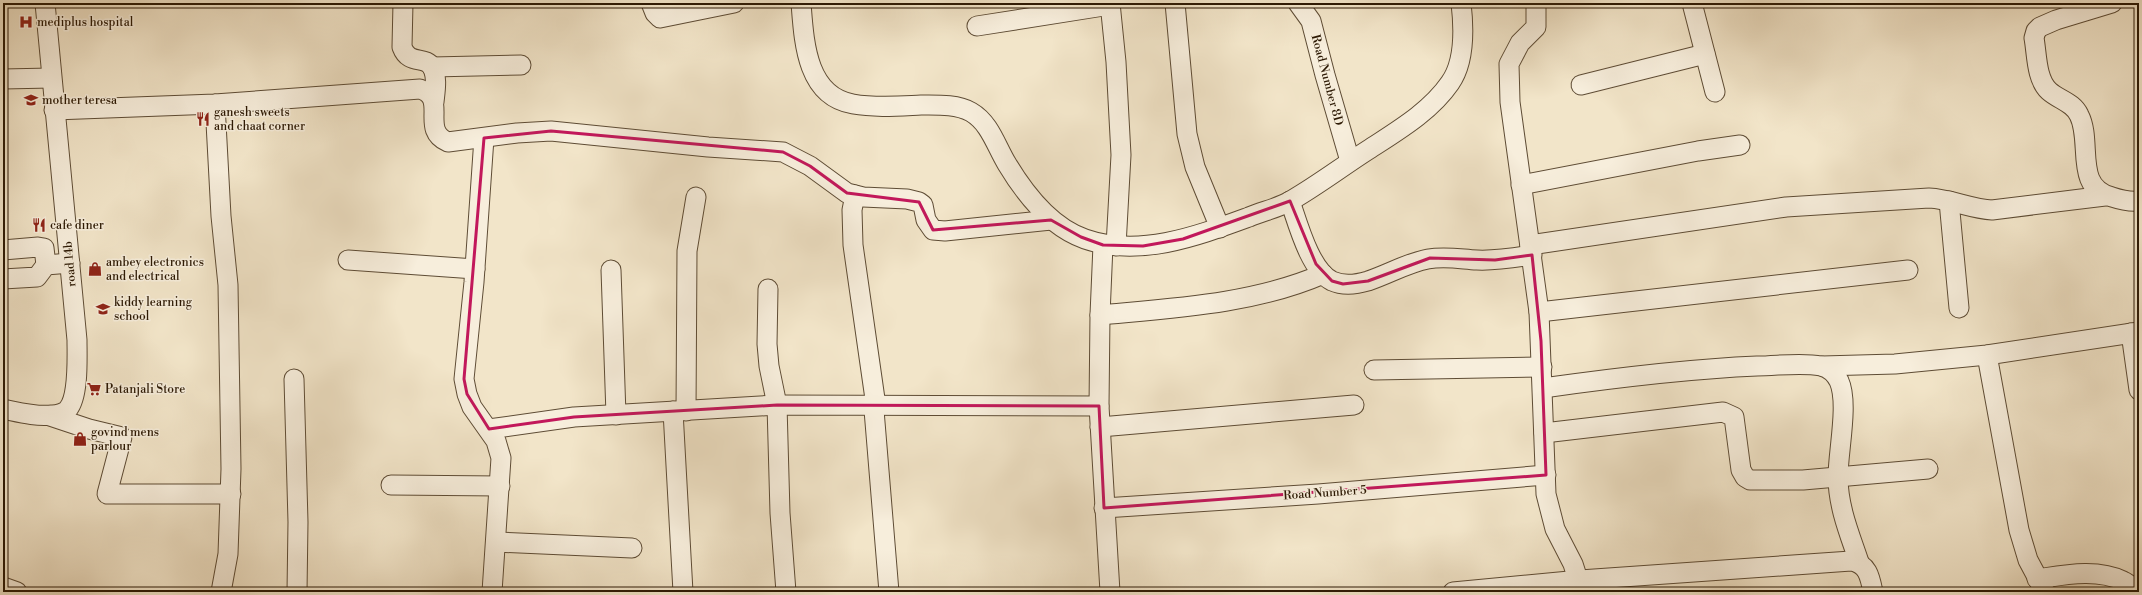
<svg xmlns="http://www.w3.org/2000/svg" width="2142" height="595" font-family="'Libre Bodoni',serif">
<rect width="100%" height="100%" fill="#f2e5c9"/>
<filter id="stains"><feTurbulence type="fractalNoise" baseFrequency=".005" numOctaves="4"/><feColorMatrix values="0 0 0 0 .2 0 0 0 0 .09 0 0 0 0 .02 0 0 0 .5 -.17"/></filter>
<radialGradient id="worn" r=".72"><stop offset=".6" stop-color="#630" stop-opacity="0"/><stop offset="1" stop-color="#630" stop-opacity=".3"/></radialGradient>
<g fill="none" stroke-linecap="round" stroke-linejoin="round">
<defs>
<g id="minor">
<path d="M 403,3 L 402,47 C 409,66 425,55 432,67 C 438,77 435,92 434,102"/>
<polyline points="651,3 655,13 660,18 734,3"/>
<path d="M 801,3 C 804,41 806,96 853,104 C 875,108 899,106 921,105 C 937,105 957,104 971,112 C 990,123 996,146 1007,164 C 1025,194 1050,227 1085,239 C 1139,258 1197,236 1249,217 C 1263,211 1279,208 1292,200 C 1318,185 1343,166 1368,150 C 1397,131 1430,112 1450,83 C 1465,62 1464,28 1461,3"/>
<polyline points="1110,3 1116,62 1121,155 1116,246"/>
<polyline points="1175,3 1187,134 1195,167 1220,228"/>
<polyline points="1298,3 1311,21 1325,75 1350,161"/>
<polyline points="1536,3 1536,27 1520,43 1509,64 1510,102 1539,312 1546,494 1555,529 1573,564 1582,592"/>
<polyline points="1692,3 1715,92"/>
<path d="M 2112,3 L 2056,20 L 2040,27 L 2036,31 L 2034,38 C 2037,54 2036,79 2049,91 C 2059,100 2073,102 2079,115 C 2093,142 2073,187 2112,197 C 2121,200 2129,202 2139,201"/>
<polyline points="977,26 1110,5"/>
<polyline points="432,67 521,65"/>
<polyline points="3,79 51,78"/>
<polyline points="1581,85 1705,54"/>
<polyline points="215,104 221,216 228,285 231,469 228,554 221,592"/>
<path d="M 54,110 L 215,104 L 420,89 C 449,98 419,130 448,142 L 517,133 L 551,131 L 708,147 L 783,152 L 810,166 L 847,193 L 863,197 L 907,199 L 919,202 L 923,205 L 926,220 L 933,230 L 945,231 L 1051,220"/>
<polyline points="484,138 474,282 464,379 467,394 472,407 496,441 501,458 492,592"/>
<polyline points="1521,185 1698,151 1740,145"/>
<polyline points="855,195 852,210 853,245 876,406 874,410 889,592"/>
<path d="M 1290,201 C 1298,224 1310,270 1332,281 C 1343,286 1358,284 1368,281 C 1389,274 1407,263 1428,259 C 1445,256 1460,259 1477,260 C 1495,261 1513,258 1532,255"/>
<polyline points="1949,201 1959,308"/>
<polyline points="1103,245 1100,315 1099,406 1110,592"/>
<path d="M 1530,245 L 1786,207 L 1929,198 C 1951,199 1971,209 1992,210 L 2105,196"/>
<polyline points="3,250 38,247 44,248 46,265"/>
<polyline points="348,260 475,269"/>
<polyline points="611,270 616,415"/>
<polyline points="3,279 37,277 46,265 70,263"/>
<polyline points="768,289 767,344 769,366 777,405 780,513 786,592"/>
<polyline points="1539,312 1908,270"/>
<path d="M 1100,315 C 1175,308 1254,304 1323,274"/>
<polyline points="2131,333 2139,390"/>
<polyline points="1987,355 2019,530 2028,560 2045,592"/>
<polyline points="1822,366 1895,364 1987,355 2139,332"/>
<polyline points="1374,370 1542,367"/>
<polyline points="294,379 298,522 297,592"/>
<path d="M 1543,388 C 1614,378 1685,369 1757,366 C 1777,366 1801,362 1821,366 C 1829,368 1835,373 1839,381 C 1849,403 1838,451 1838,477 C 1838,507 1850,535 1859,562"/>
<path d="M 3,409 C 18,412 36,417 52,415 C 57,415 65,413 68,409 C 79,396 77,357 77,340 L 45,3"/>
<polyline points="673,411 683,592"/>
<polyline points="686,411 687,251 696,197"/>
<polyline points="50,416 89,429 122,437 107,494 231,494"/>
<polyline points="1100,427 1354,405"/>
<polyline points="489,429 574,417 777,405 1099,406"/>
<polyline points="1544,433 1723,412 1734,417 1741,470 1745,477 1750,480 1803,480 1928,469"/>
<polyline points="391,485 500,486"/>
<polyline points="1104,508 1318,494 1546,475"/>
<polyline points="496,542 632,548"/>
<path d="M 2037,579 C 2064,575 2097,568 2123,581 C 2128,583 2133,588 2138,592"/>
<polyline points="3,587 17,592"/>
<path d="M 1453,592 L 1580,580 L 1851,561 C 1868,564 1870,577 1873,592"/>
</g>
</defs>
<use href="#minor" stroke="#5e4c35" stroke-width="21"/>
<use href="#minor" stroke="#f7eedc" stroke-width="19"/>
</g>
<path fill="none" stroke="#c2185b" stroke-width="3" stroke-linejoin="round" d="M 551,131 L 783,152 L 810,166 L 847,193 L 919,202 L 933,230 L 1051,220 L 1081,237 L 1103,245 L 1143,246 L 1183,239 L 1290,201 L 1316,264 L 1332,281 L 1343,284 L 1368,281 L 1430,258 L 1495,260 L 1532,255 L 1541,341 L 1546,475 L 1104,508 L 1099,406 L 777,405 L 574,417 L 489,429 L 467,394 L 464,379 L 484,138 Z"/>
<defs>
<symbol id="hospital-bare" viewBox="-9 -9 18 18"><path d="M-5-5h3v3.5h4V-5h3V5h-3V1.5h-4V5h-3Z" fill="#8f2418" stroke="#f7eedc" stroke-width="2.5" paint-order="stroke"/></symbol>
<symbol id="school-bare" viewBox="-9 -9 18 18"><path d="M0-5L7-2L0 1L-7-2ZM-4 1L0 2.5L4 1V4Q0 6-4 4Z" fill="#8f2418" stroke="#f7eedc" stroke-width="2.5" paint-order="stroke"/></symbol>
<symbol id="restaurant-bare" viewBox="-9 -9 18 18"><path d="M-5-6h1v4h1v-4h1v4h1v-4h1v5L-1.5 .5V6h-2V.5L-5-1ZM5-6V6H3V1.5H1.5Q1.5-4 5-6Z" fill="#8f2418" stroke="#f7eedc" stroke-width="2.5" paint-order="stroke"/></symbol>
<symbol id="shop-bare" viewBox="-9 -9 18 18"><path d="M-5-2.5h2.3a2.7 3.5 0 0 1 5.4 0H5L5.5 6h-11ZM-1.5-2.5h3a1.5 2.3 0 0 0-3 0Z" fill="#8f2418" stroke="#f7eedc" stroke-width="2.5" paint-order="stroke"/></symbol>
<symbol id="supermarket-bare" viewBox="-9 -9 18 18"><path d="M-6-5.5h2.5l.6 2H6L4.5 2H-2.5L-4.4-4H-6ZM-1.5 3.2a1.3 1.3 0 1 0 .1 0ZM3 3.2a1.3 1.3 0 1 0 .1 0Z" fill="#8f2418" stroke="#f7eedc" stroke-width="2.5" paint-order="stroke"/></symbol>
</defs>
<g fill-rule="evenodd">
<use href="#hospital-bare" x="16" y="12" width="20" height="20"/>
<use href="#school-bare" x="21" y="90" width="20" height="20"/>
<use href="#restaurant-bare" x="193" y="109" width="20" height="20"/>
<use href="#restaurant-bare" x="29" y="215" width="20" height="20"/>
<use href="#shop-bare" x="85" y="259" width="20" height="20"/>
<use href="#school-bare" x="93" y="299" width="20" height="20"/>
<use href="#supermarket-bare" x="84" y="379" width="20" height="20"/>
<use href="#shop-bare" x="70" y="429" width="20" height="20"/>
</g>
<g text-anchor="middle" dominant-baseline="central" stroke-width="3" stroke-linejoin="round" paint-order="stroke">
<g font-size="12" fill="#2c1904" stroke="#f7eedc" text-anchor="start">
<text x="37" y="22">mediplus hospital</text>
<text x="42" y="100">mother teresa</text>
<text x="214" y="112">ganesh sweets<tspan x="214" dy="14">and chaat corner</tspan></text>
<text x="50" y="225">cafe diner</text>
<text x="106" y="262">ambey electronics<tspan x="106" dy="14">and electrical</tspan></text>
<text x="114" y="302">kiddy learning<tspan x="114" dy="14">school</tspan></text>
<text x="105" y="389">Patanjali Store</text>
<text x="91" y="432">govind mens<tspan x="91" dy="14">parlour</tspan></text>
</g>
<g font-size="12" fill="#2c1904" stroke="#f7eedc">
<text transform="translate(1327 80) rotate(75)">Road Number 8D</text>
<text transform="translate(70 264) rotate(-95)">road 14b</text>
<text transform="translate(1325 493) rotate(-4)">Road Number 5</text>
</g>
</g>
<rect width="2142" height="595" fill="none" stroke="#f2e5c9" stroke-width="16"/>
<rect x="4" y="4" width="2134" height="587" fill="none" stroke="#2c1904" stroke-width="2"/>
<rect x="8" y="8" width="2126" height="579" fill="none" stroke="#2c1904"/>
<rect width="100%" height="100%" filter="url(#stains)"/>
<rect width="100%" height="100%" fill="url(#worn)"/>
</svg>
